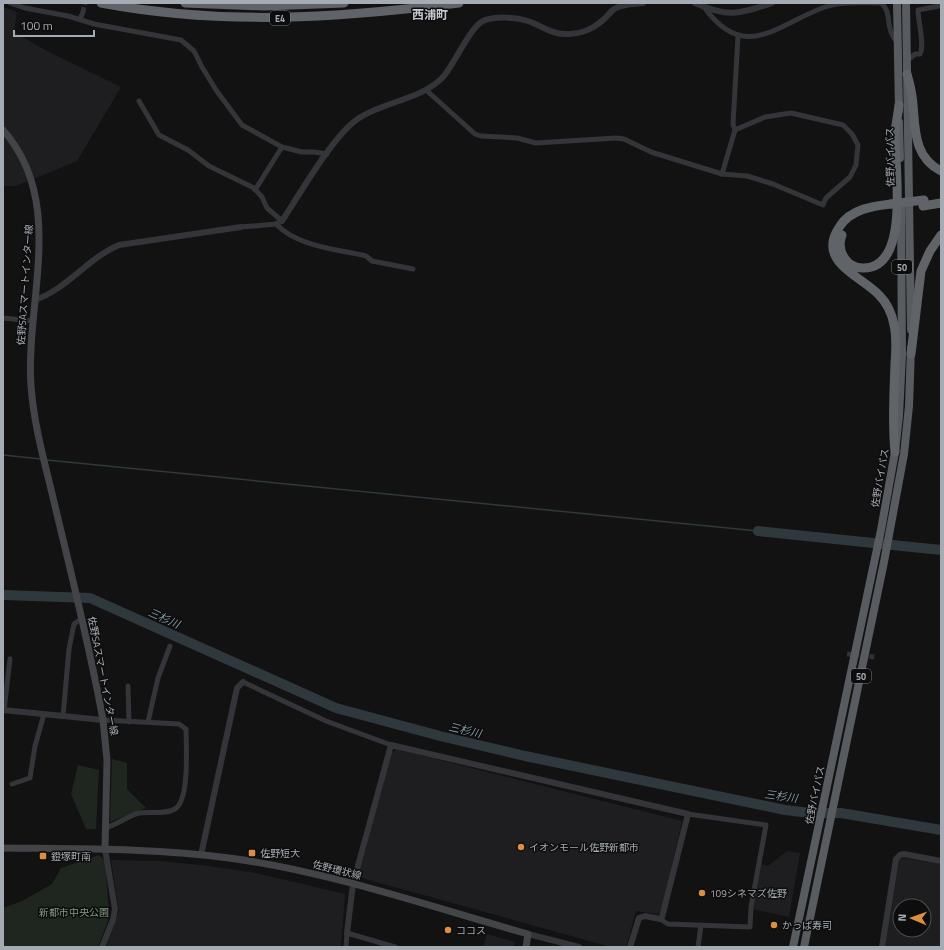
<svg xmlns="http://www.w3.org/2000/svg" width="944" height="950" font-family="'Titillium Web','Noto Sans JP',sans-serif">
<rect width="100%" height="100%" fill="#121213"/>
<g fill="#1e1e20" fill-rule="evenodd">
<polygon points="3,7 17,12 14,32 47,51 121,87 77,161 16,186 3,186"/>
<polygon points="396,749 682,821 661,913 657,914 636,911 626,947 611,947 362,878 359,874 391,754"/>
<polygon points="787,851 800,853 789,917 753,909 761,864 768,866"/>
<path d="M 904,858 L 941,864 L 941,947 L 885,947 L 898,860 ZM 900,906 L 924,906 L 924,930 L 900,930 Z"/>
<polygon points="111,860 160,861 209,866 256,873 345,894 341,947 106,947 119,911"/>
<polygon points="487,934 515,942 513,947 483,947"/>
</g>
<g fill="#1f251f">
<polygon points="112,759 127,763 127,789 146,808 110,822"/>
<polygon points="78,765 99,770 96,829 86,829 71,794"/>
<polygon points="99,855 105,861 109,913 108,921 98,947 3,947 3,908 22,901 52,884 61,868"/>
</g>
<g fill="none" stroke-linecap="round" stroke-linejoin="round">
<g stroke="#2f383c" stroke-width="1.5">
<polyline points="3,455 41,459"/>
<polyline points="47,460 758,531"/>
</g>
<g stroke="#2f383c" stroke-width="10">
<polyline points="758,531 941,550"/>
<polyline points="3,595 90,598 336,708 440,736 525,756 785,810 810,813 841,813 941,830"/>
</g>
<g stroke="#2f3133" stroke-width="5" stroke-dasharray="5 2.5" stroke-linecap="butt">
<polyline points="83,12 85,3"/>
<polyline points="847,654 875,657"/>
</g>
<g stroke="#333538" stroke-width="5">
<polyline points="10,3 25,8 68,16 94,24 181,40 194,51 202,67 216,90 242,125 282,147 302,152 314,152 327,154"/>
<path d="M 881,3 C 893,12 884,28 897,42"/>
<path d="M 704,7 C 745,64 777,24 825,7 C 843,1 864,3 883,3"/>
<polyline points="80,19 83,12"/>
<path d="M 907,61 L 915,54 L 920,54 C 925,46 918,21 918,10 L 939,6 L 941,3"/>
<polyline points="426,90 475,134 481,136 517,138 536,143 616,138 624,139 651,152 722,174 747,176 773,184 823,205 826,198 850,177 856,165 858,145 852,134 843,125 791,113 765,117 735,130"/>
<polyline points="139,101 159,135 188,150 209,166 254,188 262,197 267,208 282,221 276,224 241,227"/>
<polyline points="722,174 735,130 733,124 738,36"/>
<polyline points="255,190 282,147"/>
<path d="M 276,224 C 298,247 337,249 366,256 L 372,261 L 413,269"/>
<polyline points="3,318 33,321"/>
<polyline points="243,682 326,721 391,745"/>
<polyline points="128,686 129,722"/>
<polyline points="4,710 10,659"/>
<polyline points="63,716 69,649 74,624 81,619"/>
<path d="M 103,720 L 179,724 L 186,729 C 186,745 190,800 175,809 C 165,815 149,811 139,813 C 127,816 117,825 105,828"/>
<polyline points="148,722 158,678 170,646"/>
<polyline points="12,784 30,778 35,746 44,714"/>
<polyline points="660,919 668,924 750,927 751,907 766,825 688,814"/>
<polyline points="346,947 347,933 395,947"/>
<polyline points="698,947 701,925"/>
</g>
<g stroke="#333538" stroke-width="6">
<path d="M 695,3 C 728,18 739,14 772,3"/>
<path d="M 282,221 C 300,194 333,135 359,118 C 385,101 421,100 443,77 C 454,65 470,27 483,21 C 495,16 515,17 528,21 C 540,25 551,34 565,34 C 579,35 593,29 603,20 C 607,17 610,12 614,9 C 622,4 634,4 643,3"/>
<path d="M 35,300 C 67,289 88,258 119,245 L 241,227"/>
<polyline points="3,710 103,720"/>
<polyline points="201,855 237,688 243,682"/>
<polyline points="347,933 353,884 391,745 688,814 662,917 660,919 645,916 639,918 630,947"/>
<polyline points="528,934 579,947"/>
<polyline points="102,947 113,920 115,909 105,849"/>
<polyline points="882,947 896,859 900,855 904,854 941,861"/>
</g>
<g stroke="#424448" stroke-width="7">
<path d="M 3,130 C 67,202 25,302 31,386 C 34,427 46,467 55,506 C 72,577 90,648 103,720 L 107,760 L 105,849"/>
<path d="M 3,848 C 78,849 154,848 229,858 C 328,871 431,907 528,934 L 526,947"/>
</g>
<g stroke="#585b5f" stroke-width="8">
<polyline points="897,3 899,110"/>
<polyline points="906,3 911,330"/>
<polyline points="899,122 900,158"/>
<polyline points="793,947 881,530 895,452 899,416 902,355 901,208"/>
<polyline points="804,947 884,562 904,454 909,406 911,348"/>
</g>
<g stroke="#606468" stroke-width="9">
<path d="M 101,3 C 224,26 337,18 459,3"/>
<polyline points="185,3 264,6 344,3"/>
<path d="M 907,74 C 909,81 911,89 912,96 C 916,124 911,156 941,171"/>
<path d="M 891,204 C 873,206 851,209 840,226 C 815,261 861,276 879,295 C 887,303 892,314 894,325 C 897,338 896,351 895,364 C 894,394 892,423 895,452"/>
<polyline points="923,206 941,203"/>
<path d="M 842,235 C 836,250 846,268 863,268 C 912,269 894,163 895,133 C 896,123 898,114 899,105"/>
<polyline points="911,354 921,271 930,251 941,235"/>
</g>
<polyline stroke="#606468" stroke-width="9" points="891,204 924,200"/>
</g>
<g fill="#db8e42" stroke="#0d0d0e" stroke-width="1.5">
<circle cx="521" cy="847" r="4"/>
<rect x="248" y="849" width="8" height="8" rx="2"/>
<rect x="39" y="852" width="8" height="8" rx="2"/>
<circle cx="702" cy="893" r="4"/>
<circle cx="774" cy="925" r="4"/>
<circle cx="448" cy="930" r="4"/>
</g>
<g text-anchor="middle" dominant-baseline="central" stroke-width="3" stroke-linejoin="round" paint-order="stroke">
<g fill="#0d0d0e" stroke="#777c81" stroke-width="1">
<rect x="270" y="11" width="20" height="14" rx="3"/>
<rect x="892" y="260" width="20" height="14" rx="3"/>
<rect x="851" y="669" width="20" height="14" rx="3"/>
</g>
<g font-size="9" font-weight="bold" fill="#a5abb2">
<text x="280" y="18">E4</text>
<text x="902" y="267">50</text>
<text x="861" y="676">50</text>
</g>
<g font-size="10" fill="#a5abb2" stroke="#0d0d0e">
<text transform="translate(890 157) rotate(-91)">佐野バイパス</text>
<text transform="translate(25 285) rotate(-86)">佐野SAスマートインター線</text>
<text transform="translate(880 478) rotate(-80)">佐野バイパス</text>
<text transform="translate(103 676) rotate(79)">佐野SAスマートインター線</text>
<text transform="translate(815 795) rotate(-78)">佐野バイパス</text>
<text transform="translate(337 870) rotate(14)">佐野環状線</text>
</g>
<g font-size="10" fill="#a5abb2" stroke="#0d0d0e" text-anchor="start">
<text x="529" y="847">イオンモール佐野新都市</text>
<text x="260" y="853">佐野短大</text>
<text x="51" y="856">鐙塚町南</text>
<text x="710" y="893">109シネマズ佐野</text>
<text x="782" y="925">かっぱ寿司</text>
<text x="456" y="930">ココス</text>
</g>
<g font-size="10" fill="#819b7e" stroke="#0d0d0e">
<text x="74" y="912">新都市中央公園</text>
</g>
<g font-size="11" font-style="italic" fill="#809daa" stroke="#0d0d0e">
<text transform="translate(164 618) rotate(24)">三杉川</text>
<text transform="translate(465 730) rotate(13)">三杉川</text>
<text transform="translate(781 796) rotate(8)">三杉川</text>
</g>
<g font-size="12" font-weight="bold" fill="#c5c9cf" stroke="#0d0d0e">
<text x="430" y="14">西浦町</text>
</g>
</g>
<rect width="944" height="950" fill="none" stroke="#a5abb2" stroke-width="8"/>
<g transform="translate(912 918) rotate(272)"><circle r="19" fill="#0d0d0e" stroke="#4a4c50"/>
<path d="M0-3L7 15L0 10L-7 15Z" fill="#db8e42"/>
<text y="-6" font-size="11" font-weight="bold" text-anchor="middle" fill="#a5abb2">N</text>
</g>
<path d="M14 30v6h80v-6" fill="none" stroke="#a5abb2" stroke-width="2"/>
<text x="20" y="30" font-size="12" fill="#a5abb2" stroke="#0d0d0e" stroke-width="3" paint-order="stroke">100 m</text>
</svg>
